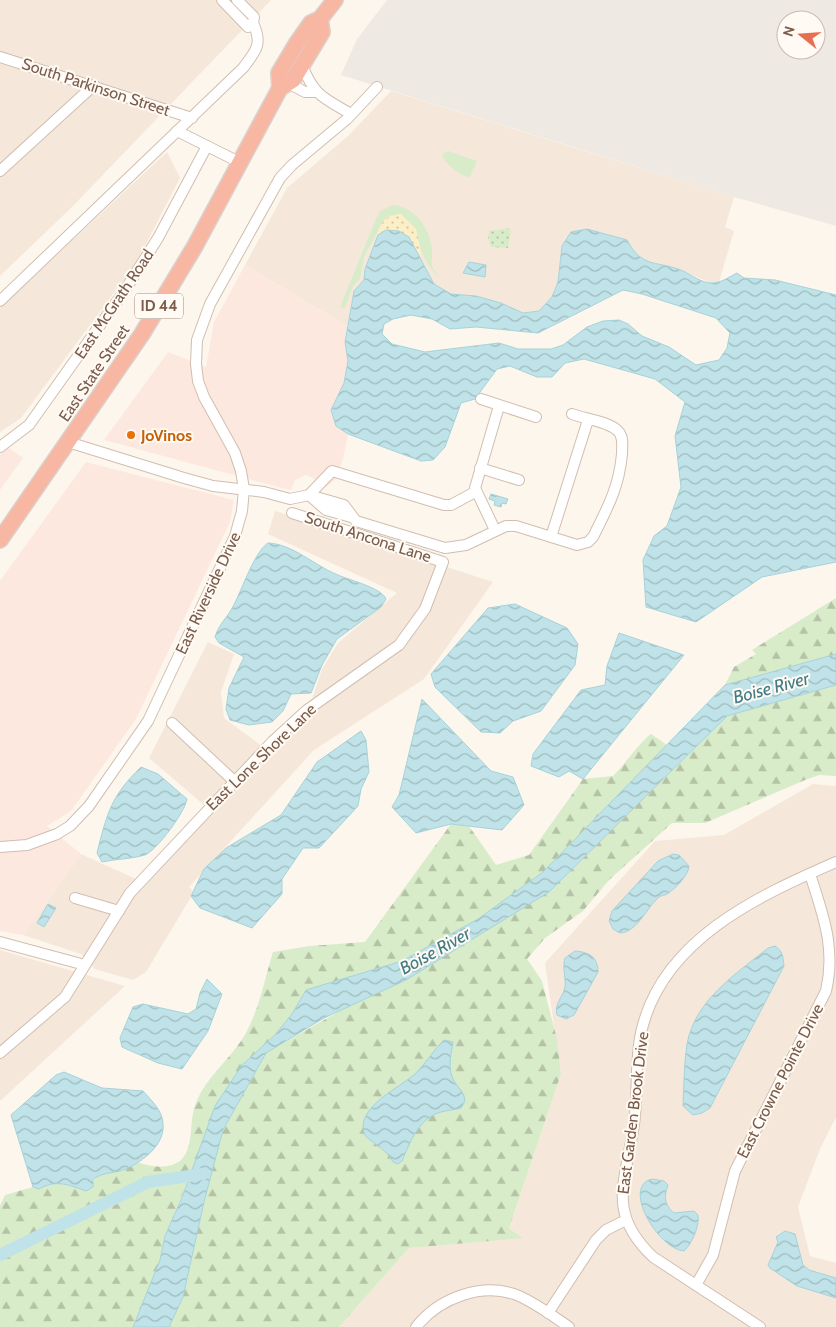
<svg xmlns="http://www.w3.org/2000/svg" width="836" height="1327" font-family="Cabin,sans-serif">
<defs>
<pattern id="forest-firs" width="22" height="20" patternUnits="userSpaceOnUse" patternTransform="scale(1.25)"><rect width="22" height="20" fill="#d8ecc9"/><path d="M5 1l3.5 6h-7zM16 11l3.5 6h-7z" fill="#b4c2a5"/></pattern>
<pattern id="sand-dots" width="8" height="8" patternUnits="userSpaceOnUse" patternTransform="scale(1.25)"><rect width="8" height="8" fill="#fcefc7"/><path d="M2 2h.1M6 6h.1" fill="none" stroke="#d1c5a4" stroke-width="1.8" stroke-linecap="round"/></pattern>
<pattern id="park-dots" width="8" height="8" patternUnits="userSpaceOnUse" patternTransform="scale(1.25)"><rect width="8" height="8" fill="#d8ecc9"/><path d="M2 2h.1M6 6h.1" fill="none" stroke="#b4c2a5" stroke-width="1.8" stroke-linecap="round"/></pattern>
<pattern id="water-waves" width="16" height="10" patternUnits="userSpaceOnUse" patternTransform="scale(1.25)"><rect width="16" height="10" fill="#bfe3e8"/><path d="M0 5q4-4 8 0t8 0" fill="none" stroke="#a0bbbe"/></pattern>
</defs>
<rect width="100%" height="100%" fill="#fdf6ec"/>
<g fill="#f5e8da">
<polygon points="0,0 271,0 72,207 0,276"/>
<polygon points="391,91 734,197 725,227 734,231 719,282 711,283 683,271 653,263 644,260 631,247 562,246 558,282 552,297 539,311 523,313 501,303 476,296 451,294 434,284 409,237 365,269 364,280 354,291 347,326 245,265 287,188 348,136"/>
<polygon points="167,152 180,178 136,263 21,418 0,432 0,308"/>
<polygon points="275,511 493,582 424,679 314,750 189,887 192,890 191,897 146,972 133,980 95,969 81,954 23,935 81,854 145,883 211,811 149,758 208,642 234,654 221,692 224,718 269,751 305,720 322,669 338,643 397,593 268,534"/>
<polygon points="813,784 836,786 836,1117 820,1149 798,1207 810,1256 836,1263 836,1327 339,1327 409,1248 522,1237 509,1228 561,1074 545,963 655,841 724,835"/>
<polygon points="0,950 125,986 0,1101"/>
</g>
<g fill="#fde8e0">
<polygon points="245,265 347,326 345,342 348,361 344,383 331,410 336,425 348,434 343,459 336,479 326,487 321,482 306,475 295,480 291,490 282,488 104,440 168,352 206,367 214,322"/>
<polygon points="9,448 23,458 0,490 0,454"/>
<polygon points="86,462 234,500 230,522 136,719 71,811 47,826 81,854 23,935 0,931 0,581"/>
</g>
<path fill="#efe9e4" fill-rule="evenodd" d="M 387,0 L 836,0 L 836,226 L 734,197 L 341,75 L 357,39 ZM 786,20 L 816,20 L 816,50 L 786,50 Z"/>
<g fill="#d8ecc9">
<path d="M 448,151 L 477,161 L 469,178 C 459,174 447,166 442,155 Z"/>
<path d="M 393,205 C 415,207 430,228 432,250 C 433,255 431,260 432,266 C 435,273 439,277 444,282 C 427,268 419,251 416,229 L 390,215 L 384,220 L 364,257 L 360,279 L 353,286 L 345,308 L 340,307 L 376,219 L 380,211 Z"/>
</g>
<g fill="url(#forest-firs)">
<polygon points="836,598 836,654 725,685 734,667 756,654 752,650"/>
<polygon points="836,685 836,776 819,775 805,780 705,823 672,823 609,880 583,911 545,938 527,959 542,981 557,1039 561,1074 509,1228 523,1238 409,1248 339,1327 169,1327 183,1297 204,1202 223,1130 266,1053 549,892 727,716"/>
<path d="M 651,734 L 667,745 L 543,872 L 478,919 L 402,961 L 306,990 L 292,1014 L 275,1035 L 242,1065 L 198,1157 L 165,1236 L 160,1260 L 133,1327 L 0,1327 L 0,1206 L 5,1195 L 33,1187 L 39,1189 C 56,1180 70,1185 87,1191 L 99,1174 L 124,1170 L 137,1162 C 150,1167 169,1170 181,1160 C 194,1148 189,1122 195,1106 C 203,1081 226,1063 241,1041 C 258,1016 264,981 273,952 L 310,946 L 365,942 L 451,824 L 469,826 L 496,865 L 529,855 L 583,779 L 613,776 C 626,763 637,745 651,734 Z"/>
</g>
<path fill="url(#sand-dots)" d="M 401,214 L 416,229 L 421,253 L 420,254 L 415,251 L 409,237 L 386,230 L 378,235 C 379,221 389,215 401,214 Z"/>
<polygon fill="url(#park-dots)" points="509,228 511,230 508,248 491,247 488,238 489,231"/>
<g fill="url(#water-waves)" stroke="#a5d3da" fill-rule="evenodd">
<path d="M 587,229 L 627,240 C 643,270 659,260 683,271 C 692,275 701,283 712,283 C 721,283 729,277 737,273 L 744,278 L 775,280 L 836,295 L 836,562 L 762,577 L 696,622 L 646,607 L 643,560 L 654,536 L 667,526 L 681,487 L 675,436 L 685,402 L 655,379 L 584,359 L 565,363 L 552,377 L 537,377 L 510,366 L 497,369 L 475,399 L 461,403 L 445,447 L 433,460 L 421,461 L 348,434 L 336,426 L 331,410 L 344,383 L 348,361 L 345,342 L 354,291 L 364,280 L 365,269 L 378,235 L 386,230 L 399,231 L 409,237 L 434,284 L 451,294 L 476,296 L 501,303 L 523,313 L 539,311 L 552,297 L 558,282 L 562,246 L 571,232 ZM 623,290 L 642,294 L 716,318 L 730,333 L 727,348 L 719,360 L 696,365 L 669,347 L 642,336 L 628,324 L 619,320 L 603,321 L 587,327 L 563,345 L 551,349 L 518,349 L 499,343 L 425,352 L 392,344 L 382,334 L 384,324 L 393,319 L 411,315 L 432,319 L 450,329 L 476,327 L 538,333 Z"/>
<polygon points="469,262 486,265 485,277 463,273"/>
<polygon points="491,494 508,499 506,504 502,503 501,507 494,505 495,501 489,499"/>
<path d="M 268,543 C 293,544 315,566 338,575 C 349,580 382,588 386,599 L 381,607 L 337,639 L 322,665 L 311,693 L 291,694 L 283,711 L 272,722 L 249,725 L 230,720 L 226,709 L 229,688 L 244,657 L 219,643 L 215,637 C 218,626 225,620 231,610 C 241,594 253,553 268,543 Z"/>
<polygon points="515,604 567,628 578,644 575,665 541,711 513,721 500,733 481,732 435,687 431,674 488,608"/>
<polygon points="619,633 684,655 583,779 569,771 559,777 531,766 533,754 581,690 605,685 607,666"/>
<polygon points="836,654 836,685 727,716 549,892 406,980 324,1018 266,1053 223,1130 204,1202 183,1297 169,1327 133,1327 160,1260 165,1236 183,1195 215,1106 242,1065 275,1035 292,1014 306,990 402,961 478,919 543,872 725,685"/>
<polygon points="422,699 491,771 513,777 524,805 502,830 451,824 416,833 392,807 399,795"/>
<polygon points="361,731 366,740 369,772 361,789 358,806 319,848 303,848 282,879 282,894 252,928 200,908 191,896 204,869 226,848 281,815 317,762"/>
<path d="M 141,767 L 158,774 L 187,799 C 185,812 157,850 145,855 C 132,859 115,859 102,862 L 97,853 C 107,813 111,796 141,767 Z"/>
<path d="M 673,854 L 679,855 L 689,866 C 689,875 675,889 667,894 C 664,896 660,895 657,899 C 646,909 637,932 620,933 L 613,929 L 609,921 L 612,911 L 658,861 Z"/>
<polygon points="48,904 56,908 44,927 37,923"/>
<path d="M 775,946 C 783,951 783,957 784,966 L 710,1108 L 702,1113 L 693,1115 L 683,1106 C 684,1085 684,1064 687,1044 C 695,1000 736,974 768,948 Z"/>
<path d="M 575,951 C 589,952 598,957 598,972 L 574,1015 L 566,1019 L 557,1015 C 554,1004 563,997 565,987 C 566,977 562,968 565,958 Z"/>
<polygon points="207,979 222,994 208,1031 182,1069 158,1063 122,1047 120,1038 133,1007 143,1004 188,1014 196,1009 200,993"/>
<path d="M 444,1040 L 453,1042 C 451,1056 447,1068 454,1081 C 459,1089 464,1092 465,1101 L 461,1108 C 454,1110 448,1110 441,1112 C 419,1118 410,1142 402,1161 L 398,1164 L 393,1162 C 386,1147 366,1141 364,1133 C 356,1106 402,1087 417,1072 C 427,1062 434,1049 444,1040 Z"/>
<path d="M 64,1072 L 102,1088 L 143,1091 C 151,1100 163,1111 163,1124 C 165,1145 143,1161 126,1169 C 114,1174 103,1171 93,1180 L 93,1187 L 86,1191 C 70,1185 56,1179 39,1189 L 33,1187 L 11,1115 L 56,1075 Z"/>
<path d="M 652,1179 L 664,1181 L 668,1185 C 664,1197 664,1204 674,1213 L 694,1211 L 698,1215 C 700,1225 692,1244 684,1251 C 658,1249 621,1186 652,1179 Z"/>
<polygon points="785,1231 795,1234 803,1265 809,1270 836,1278 836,1298 797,1286 770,1268 768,1265 778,1242 776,1237"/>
</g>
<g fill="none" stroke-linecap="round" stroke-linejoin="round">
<polyline stroke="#bfe3e8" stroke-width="12" points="0,1255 148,1182 203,1174"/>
<defs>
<g id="minor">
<polyline points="222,0 248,27 253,23 254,17 237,0"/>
<polyline points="0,57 192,118"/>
<path d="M 302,65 C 314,96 324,98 351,114"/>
<polyline points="288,83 305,92 315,92"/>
<polyline points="177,131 239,162"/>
<polyline points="0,171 94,85"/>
<path d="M 0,301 L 243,68 C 256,51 263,44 253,23"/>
<polyline points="481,399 536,417"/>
<polyline points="68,442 184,478 213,486 264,492 290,499 309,495 332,471 444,505 451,505 475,492"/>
<polyline points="0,447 29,425 125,290 158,238 207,146"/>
<polyline points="480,468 519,480"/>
<path d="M 351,517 L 326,510 L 309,495 L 344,505 L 356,521 L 445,548 L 466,545 L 506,526 L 516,526 L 577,545 L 588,542 L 593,537 C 608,507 619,487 622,454 C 622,446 624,437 618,431 C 608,421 585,419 572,414"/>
<polyline points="495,530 475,488 499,406"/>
<polyline points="551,537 588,420"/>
<polyline points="172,723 234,781"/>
<polyline points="0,847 27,845 57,834 70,826 89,806 148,721 235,536 242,511 244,489 241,471 235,453 204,397 198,381 196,364 197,340 210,304 280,178 292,165 347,119 377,87"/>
<polyline points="75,898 119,911"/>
<polyline points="0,942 85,965"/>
<polyline points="0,1053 65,997 130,893 272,742 307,710 399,645 425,609 443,562 292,513"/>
<path d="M 696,1285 L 713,1255 L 735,1171 L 826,991 C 836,948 823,915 810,874"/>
<polyline points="548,1313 596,1240 606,1230 626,1220"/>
<path d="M 416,1327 C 439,1298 483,1281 519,1296 C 537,1304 553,1316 569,1327"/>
<path d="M 760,1327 L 653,1257 C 608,1214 624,1185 633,1131 C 639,1099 634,1065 641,1033 C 661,940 758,896 836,862"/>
</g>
<g id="highway">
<polyline points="280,88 279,73 297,43 311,23 320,19 335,0"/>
<polyline points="0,540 142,334 195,246 280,88 293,80 322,32 320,19"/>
</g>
</defs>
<use href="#minor" stroke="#d1beb0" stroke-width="12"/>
<use href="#highway" stroke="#dad1cd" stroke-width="18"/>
<use href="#minor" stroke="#fff" stroke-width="10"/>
<use href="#highway" stroke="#f7b7a3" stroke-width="15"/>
</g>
<circle fill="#e8710a" stroke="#fffaf3" stroke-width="2" cx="131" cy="435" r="5"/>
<g text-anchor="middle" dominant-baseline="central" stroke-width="4" stroke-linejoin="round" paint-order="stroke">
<rect fill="#fffaf3" stroke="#a28b7f" stroke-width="1" x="135" y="293.5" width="48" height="25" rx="4"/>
<g font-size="15" font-weight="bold" fill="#7a5c4d">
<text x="159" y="306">ID 44</text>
</g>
<g font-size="16" fill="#7a5c4d" stroke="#fffaf3">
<text transform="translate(96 87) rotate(18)">South Parkinson Street</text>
<text transform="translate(114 304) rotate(-56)">East McGrath Road</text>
<text transform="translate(94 373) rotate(-56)">East State Street</text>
<text transform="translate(368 537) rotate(18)">South Ancona Lane</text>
<text transform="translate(208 593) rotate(-65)">East Riverside Drive</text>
<text transform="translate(261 757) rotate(-44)">East Lone Shore Lane</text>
<text transform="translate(780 1081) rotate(-63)">East Crowne Pointe Drive</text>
<text transform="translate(633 1113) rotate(-83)">East Garden Brook Drive</text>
</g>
<g font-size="16" font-weight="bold" fill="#c56008" stroke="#fffaf3" text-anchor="start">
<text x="141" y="435">JoVinos</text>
</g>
<g font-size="18" font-style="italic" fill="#437c86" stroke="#fffaf3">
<text transform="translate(771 688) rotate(-15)">Boise River</text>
<text transform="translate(435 951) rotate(-29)">Boise River</text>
</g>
</g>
<g transform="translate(801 35) rotate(287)"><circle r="24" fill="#fffaf3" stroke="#cabbb1"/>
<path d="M0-4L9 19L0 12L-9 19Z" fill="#e76f51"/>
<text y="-8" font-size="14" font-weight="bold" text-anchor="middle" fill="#7a5c4d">N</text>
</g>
</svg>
